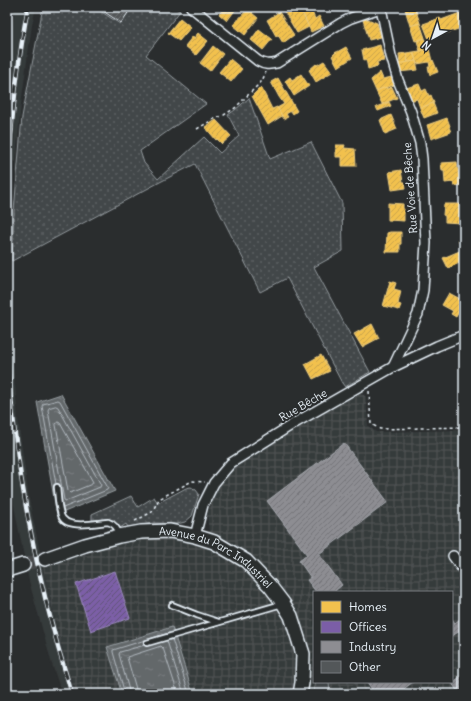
<svg xmlns="http://www.w3.org/2000/svg" width="471" height="701" font-family="Delius,sans-serif">
<defs>
<pattern id="industrial-grid" width="8" height="8" patternUnits="userSpaceOnUse"><rect width="8" height="8" fill="#363a3b"/><path d="M0 4h8M4 0v8" fill="none" stroke="#535758"/></pattern>
<pattern id="grass-dots" width="8" height="8" patternUnits="userSpaceOnUse"><rect width="8" height="8" fill="#424648"/><path d="M2 2h.1M6 6h.1" fill="none" stroke="#5d6163" stroke-width="1.8" stroke-linecap="round"/></pattern>
<pattern id="forest-firs" width="22" height="20" patternUnits="userSpaceOnUse"><rect width="22" height="20" fill="#424648"/><path d="M5 1l3.5 6h-7zM16 11l3.5 6h-7z" fill="#5d6163"/></pattern>
<pattern id="water-ripples" width="26" height="14" patternUnits="userSpaceOnUse"><rect width="26" height="14" fill="#63686b"/><path d="M2 4q2-2 4 0t4 0M15 11q2-2 4 0t4 0" fill="none" stroke="#797e81"/></pattern>
<pattern id="homes-hatch" width="6" height="6" patternUnits="userSpaceOnUse"><rect width="6" height="6" fill="#f2c14e"/><path d="M-1 1l2-2M0 6l6-6M5 7l2-2" fill="none" stroke="#c7a34d"/></pattern>
<pattern id="offices-hatch" width="6" height="6" patternUnits="userSpaceOnUse"><rect width="6" height="6" fill="#7b5ea7"/><path d="M-1 1l2-2M0 6l6-6M5 7l2-2" fill="none" stroke="#5e5274"/></pattern>
<pattern id="industry-hatch" width="6" height="6" patternUnits="userSpaceOnUse"><rect width="6" height="6" fill="#8d8d92"/><path d="M-1 1l2-2M0 6l6-6M5 7l2-2" fill="none" stroke="#747579"/></pattern>
<pattern id="building-hatch" width="6" height="6" patternUnits="userSpaceOnUse"><rect width="6" height="6" fill="#535759"/><path d="M-1 1l2-2M0 6l6-6M5 7l2-2" fill="none" stroke="#6c7072"/></pattern>
</defs>
<rect width="100%" height="100%" fill="#2a2d2e"/>
<filter id="ink" filterUnits="userSpaceOnUse"><feTurbulence type="fractalNoise" baseFrequency=".025" numOctaves="2"/><feDisplacementMap in="SourceGraphic" scale="8" xChannelSelector="R" yChannelSelector="G"/><feConvolveMatrix kernelMatrix="1 2 1 2 8 2 1 2 1" color-interpolation-filters="sRGB"/></filter>
<g filter="url(#ink)">
<polygon fill="#363a3b" points="15,7 36,7 32,25 21,104 16,162 12,161 9,221 9,262 11,340 18,420 29,499 43,567 64,658 76,694 62,694 51,661 29,581 13,501 7,452 7,61"/>
<path fill="url(#industrial-grid)" fill-rule="evenodd" d="M 360,392 L 366,397 L 368,426 L 376,432 L 464,430 L 464,694 L 76,694 L 64,658 L 43,567 L 128,541 L 163,538 L 186,541 L 205,545 L 209,531 L 207,515 L 216,490 L 235,465 ZM 314,592 L 452,592 L 452,682 L 314,682 Z"/>
<g fill="url(#grass-dots)" stroke="#959ca0">
<polygon points="43,7 94,7 120,24 132,7 174,7 180,11 146,55 206,104 140,151 144,163 158,179 204,137 220,153 239,136 228,115 235,110 249,98 270,159 311,142 342,203 343,251 314,267 370,372 345,387 342,383 287,278 260,292 195,164 160,182 12,261 14,211 22,117"/>
<polygon points="191,487 196,490 199,494 192,516 185,522 177,524 154,523 128,527 126,524 120,528 114,520 109,519 92,520 92,514 131,496 138,507 154,497 158,503 186,488"/>
</g>
<polygon fill="url(#forest-firs)" stroke="#959ca0" points="315,682 329,682 330,694 313,694"/>
<g fill="url(#water-ripples)" stroke="#989fa3">
<polygon points="61,394 115,491 57,515 37,402"/>
<polygon points="172,627 193,694 122,694 107,647"/>
</g>
<g fill="url(#homes-hatch)" stroke="#efcf81">
<polygon points="225,7 234,7 236,9 227,21 219,14"/>
<polygon points="243,7 252,7 254,10 252,13 258,18 245,35 233,25 246,11"/>
<polygon points="295,7 300,7 300,9 309,27 297,33 284,11 287,10 288,12"/>
<polygon points="300,7 310,7 315,19 319,16 324,26 311,32"/>
<polygon points="415,8 420,23 410,26 405,9"/>
<polygon points="279,12 294,35 283,43 278,35 276,36 267,20"/>
<polygon points="460,13 464,27 429,39 423,24 440,18 441,20"/>
<polygon points="180,18 191,27 179,41 168,33"/>
<polygon points="368,19 377,23 381,37 369,40 363,20"/>
<polygon points="420,23 425,38 415,41 410,26"/>
<polygon points="259,29 272,39 263,50 251,40"/>
<polygon points="198,33 208,41 196,55 185,46 193,36 194,38"/>
<polygon points="425,38 429,49 420,51 417,41"/>
<polygon points="380,45 384,61 377,62 378,66 368,69 366,59 364,60 362,50"/>
<polygon points="213,46 223,54 210,71 200,63"/>
<polygon points="346,47 352,58 338,67 332,56 336,52 337,52"/>
<polygon points="429,49 432,61 433,60 438,72 430,75 428,67 430,67 429,62 417,64 413,52 420,51"/>
<polygon points="413,52 416,61 408,62 406,53"/>
<polygon points="406,53 408,62 400,64 399,54"/>
<polygon points="230,59 242,69 231,82 219,72"/>
<polygon points="324,61 332,72 316,82 309,70 316,64 317,65"/>
<polygon points="416,61 418,70 398,72 396,64"/>
<polygon points="380,72 383,79 392,77 394,85 376,91 371,80"/>
<polygon points="301,74 309,86 294,96 285,81 290,77 292,80"/>
<polygon points="278,78 297,111 293,114 291,111 286,114 288,117 284,119 277,108 284,104 279,97 271,82"/>
<polygon points="419,84 422,91 426,89 429,96 431,95 434,103 420,108 417,99 410,101 406,88"/>
<polygon points="261,87 272,109 277,107 282,116 268,125 252,96"/>
<polygon points="386,87 387,89 392,87 397,98 382,104 376,91"/>
<polygon points="389,102 391,106 378,111 376,107"/>
<polygon points="433,103 437,113 424,118 420,108"/>
<polygon points="391,115 397,129 385,134 380,120"/>
<polygon points="447,118 450,126 449,127 451,132 431,139 427,125"/>
<polygon points="216,120 231,136 222,144 217,139 216,140 205,127"/>
<polygon points="336,145 345,145 344,148 355,149 356,166 342,166 342,157 336,157"/>
<polygon points="457,162 460,185 454,186 453,182 445,183 444,170 442,170 441,163"/>
<polygon points="401,170 403,182 405,182 406,188 392,190 389,172"/>
<polygon points="388,203 403,204 403,209 404,209 404,221 388,220"/>
<polygon points="444,204 461,204 461,223 445,222 445,216 443,215"/>
<polygon points="390,232 401,232 401,244 400,244 400,252 386,252 387,233"/>
<polygon points="464,236 464,261 448,268 443,258 462,250 458,239"/>
<polygon points="390,281 396,283 394,289 401,291 398,304 401,305 399,310 383,306"/>
<polygon points="449,293 464,301 464,303 456,317 451,314 453,311 442,305"/>
<polygon points="372,324 379,338 362,347 354,334"/>
<polygon points="321,355 330,371 313,379 305,364"/>
</g>
<polygon fill="url(#offices-hatch)" stroke="#9c8abf" points="115,571 130,618 91,631 76,584"/>
<g fill="url(#industry-hatch)" stroke="#a8abb1">
<polygon points="344,443 388,502 319,554 342,585 335,591 336,592 316,592 307,580 311,578 299,561 307,555 267,501"/>
<polygon points="464,616 464,636 460,631 452,636 452,619 455,623"/>
<polygon points="464,674 464,694 459,694 452,683"/>
<polygon points="367,682 413,682 397,694 375,694"/>
</g>
<g fill="none" stroke-linecap="round" stroke-linejoin="round">
<g stroke="#b3bac0" stroke-width="1">
<polygon points="56,406 58,407 101,485 100,487 66,501 64,500 48,410 49,408"/>
<polygon points="58,422 60,423 93,482 92,484 70,493 68,491 56,425"/>
<polyline points="56,484 42,406 43,404 58,400 60,401 108,488 107,490 63,508"/>
<polyline points="172,639 189,694"/>
<polyline points="167,641 184,694"/>
<polyline points="125,694 113,652 113,650 168,633 170,633"/>
<polyline points="130,694 119,654 120,652 145,645"/>
<polyline points="136,694 136,689 127,657 161,646 163,648 178,694"/>
</g>
</g>
<polygon fill="url(#building-hatch)" stroke="#e8f1f8" points="97,7 132,7 121,23"/>
<g fill="none" stroke-linecap="round" stroke-linejoin="round">
<polyline stroke="#464a4c" stroke-width="13" stroke-dasharray="13 6" stroke-linecap="butt" points="23,565 45,559"/>
<defs>
<g id="lane">
<path d="M 57,487 C 58,496 58,506 61,515 C 65,530 96,523 108,522 C 114,524 117,527 119,534"/>
<polyline points="172,605 197,615 218,622"/>
<polyline points="147,643 282,604"/>
</g>
<g id="street">
<path d="M 191,7 L 258,61 C 265,65 269,65 277,63 L 341,23 L 351,18 L 383,7"/>
<polyline points="381,8 391,56 398,80 411,112 420,143 422,159 426,243 423,290 418,314 393,367"/>
<polyline points="195,536 203,505 214,483 231,463 293,424 393,367 437,346 464,335"/>
<polyline points="453,556 464,571"/>
</g>
<g id="secondary">
<path id="s1" d="M 45,559 L 85,545 L 119,536 L 141,532 L 170,531 L 195,536 L 214,542 L 246,561 L 270,586 L 283,603 L 291,616 L 303,654 L 302,683 L 300,694"/>
<polyline points="7,570 23,565"/>
</g>
</defs>
<use href="#lane" stroke="#e8f1f8" stroke-width="8"/>
<use href="#street" stroke="#e8f1f8" stroke-width="12"/>
<use href="#secondary" stroke="#e8f1f8" stroke-width="16"/>
<g stroke="#e8f1f8" stroke-width="1.5" stroke-dasharray="3 3" stroke-linecap="butt">
<polyline points="197,129 212,120 224,115 235,108 262,81 266,72"/>
<polyline points="369,391 371,424 380,429 464,427"/>
<polyline points="135,521 152,512 159,499 192,481 205,482"/>
</g>
<use href="#lane" stroke="#2a2d2e" stroke-width="4.5"/>
<use href="#street" stroke="#2a2d2e" stroke-width="9"/>
<use href="#secondary" stroke="#2a2d2e" stroke-width="13"/>
<defs>
<g id="rail">
<path d="M 7,183 C 11,124 17,65 28,7"/>
<path d="M 7,352 C 15,469 37,583 72,694"/>
</g>
</defs>
<use href="#rail" stroke="#e8f1f8" stroke-width="4.5"/>
<use href="#rail" stroke="#2a2d2e" stroke-width="3" stroke-dasharray="9" stroke-linecap="butt"/>
</g>
</g>
<g text-anchor="middle" dominant-baseline="central" stroke-width="4" stroke-linejoin="round" paint-order="stroke">
<g font-size="11" fill="#e8f1f8" stroke="#2a2d2e">
<text transform="translate(410 188) rotate(-94)">Rue Voie de Bêche</text>
<text transform="translate(303 405) rotate(-30)">Rue Bêche</text>
<text stroke="none"><textPath href="#s1" startOffset="182">Avenue du Parc Industriel</textPath></text>
</g>
</g>
<rect width="471" height="701" fill="none" stroke="#2a2d2e" stroke-width="24"/>
<rect x="12" y="12" width="447" height="677" fill="none" stroke="#e8f1f8" stroke-width="1.5" filter="url(#ink)"/>
<rect x="313" y="591" width="140" height="92" fill="#2a2d2e" stroke="#767b7f"/>
<rect x="321" y="601" width="20" height="12" fill="#f2c14e" stroke="#767b7f"/>
<text x="349" y="611" font-size="12" fill="#e8f1f8">Homes</text>
<rect x="321" y="621" width="20" height="12" fill="#7b5ea7" stroke="#767b7f"/>
<text x="349" y="631" font-size="12" fill="#e8f1f8">Offices</text>
<rect x="321" y="641" width="20" height="12" fill="#8d8d92" stroke="#767b7f"/>
<text x="349" y="651" font-size="12" fill="#e8f1f8">Industry</text>
<rect x="321" y="661" width="20" height="12" fill="#535759" stroke="#767b7f"/>
<text x="349" y="671" font-size="12" fill="#e8f1f8">Other</text>
<g transform="translate(433 38) rotate(220)" stroke="#2a2d2e" stroke-width="3" paint-order="stroke">
<path d="M0-3L7 15L0 10L-7 15Z" fill="#e8f1f8"/>
<text y="-6" font-size="11" font-weight="bold" text-anchor="middle" fill="#e8f1f8">N</text>
</g>
</svg>
